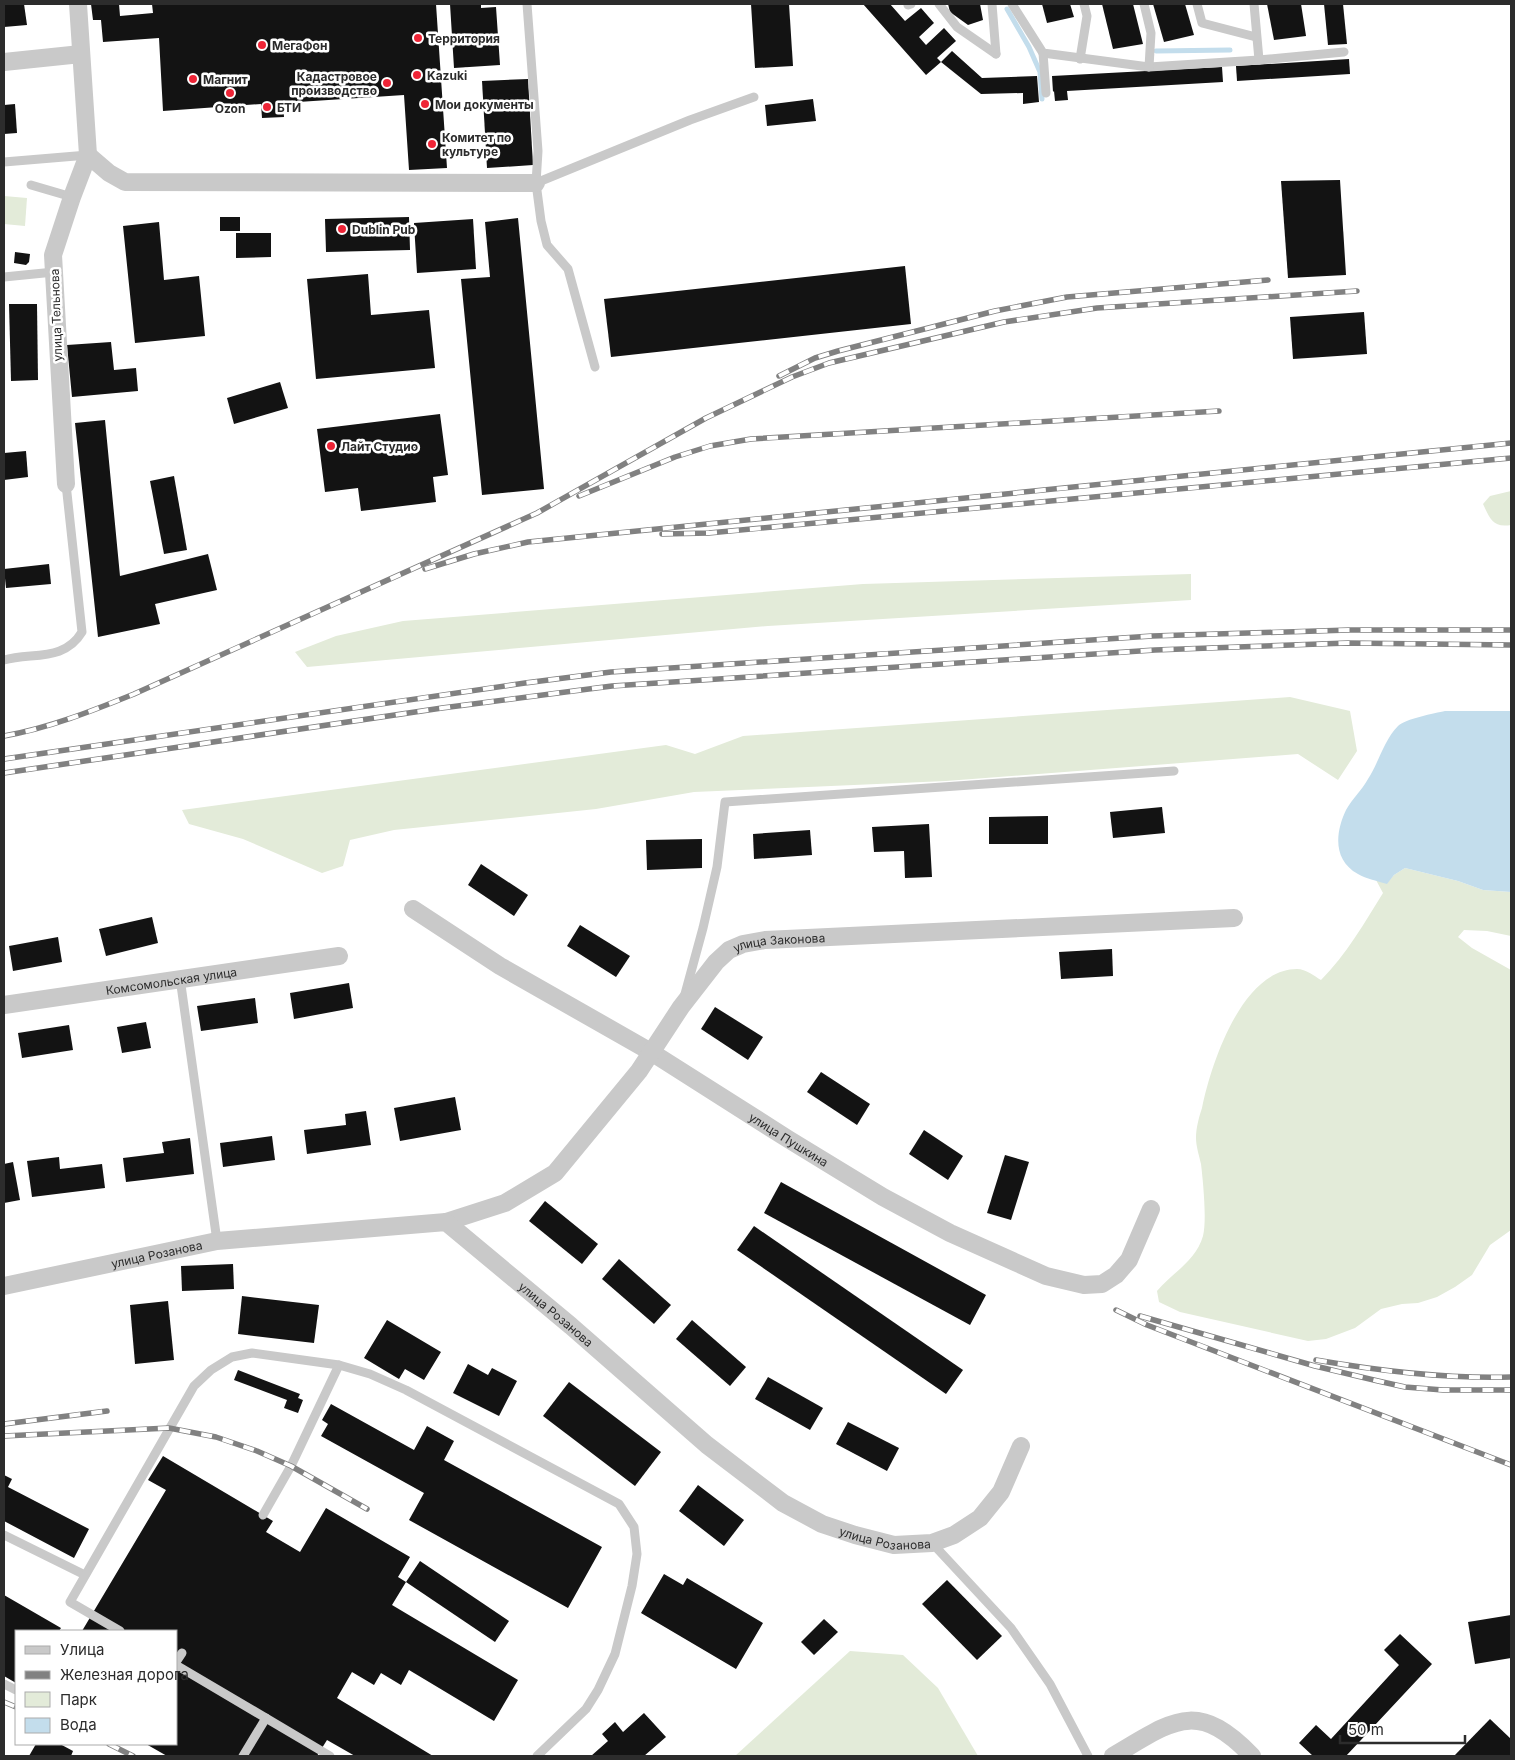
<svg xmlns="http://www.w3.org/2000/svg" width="1515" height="1760" font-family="Inter,sans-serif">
<rect width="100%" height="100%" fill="#fff"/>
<g fill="#e3ebd9">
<polygon points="4,196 27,198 25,226 4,224"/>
<path d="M 1511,491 L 1511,525 C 1493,528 1490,519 1483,504 L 1490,496 Z"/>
<polygon points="1191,574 1191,600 768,626 307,667 295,652 336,636 403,621 863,584"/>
<polygon points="1290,697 1350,711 1357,751 1338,780 1298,754 946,781 694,792 596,809 394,830 350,840 343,866 322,873 243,839 189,824 182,810 666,745 695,754 743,736"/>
<path d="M 1405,868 L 1458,881 L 1483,890 L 1511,892 L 1511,936 L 1487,931 L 1464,930 L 1458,937 L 1472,948 L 1511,970 L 1511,1230 L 1490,1245 L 1472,1275 L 1455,1287 L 1437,1297 L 1418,1303 L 1402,1304 L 1381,1309 L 1355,1328 L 1326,1339 L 1308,1341 L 1180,1312 L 1159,1302 L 1157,1291 C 1172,1273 1196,1261 1203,1236 C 1207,1220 1203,1181 1201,1164 C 1199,1155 1196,1146 1196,1138 C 1196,1128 1199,1117 1202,1108 C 1211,1064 1242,969 1297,969 C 1306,969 1314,976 1321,980 C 1346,955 1365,922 1383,893 L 1376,880 L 1387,883 L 1394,875 Z"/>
<polygon points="850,1651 903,1655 938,1688 978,1756 735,1756"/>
</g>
<path fill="#c3ddec" d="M 1445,711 L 1511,711 L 1511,892 L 1483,890 L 1458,881 L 1405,868 L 1394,875 L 1387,884 C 1378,881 1366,879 1358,874 C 1333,860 1335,833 1346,810 C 1352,799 1362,790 1368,779 C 1379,762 1384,740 1398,726 C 1405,719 1435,713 1445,711 Z"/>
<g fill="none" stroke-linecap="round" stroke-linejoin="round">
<g stroke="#c3ddec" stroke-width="5">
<polyline points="1007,9 1029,47 1040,72 1042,99"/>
<polyline points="1156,51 1230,50"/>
</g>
</g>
<g fill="#131313">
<polygon points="4,4 24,4 27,25 4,27"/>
<polygon points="91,4 119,4 120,16 153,13 152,4 436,4 447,168 409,170 404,95 283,103 284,117 262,118 261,104 163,111 159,38 103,42 101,20 93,20"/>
<polygon points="450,4 481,4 481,8 496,7 500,65 454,68"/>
<polygon points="751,4 789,4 793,66 755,68"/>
<polygon points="863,4 890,4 905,21 921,8 934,23 919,37 926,45 944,28 956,41 937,58 941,62 952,51 982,78 1037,76 1039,102 1023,104 1023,93 981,94 941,62 926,75"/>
<polygon points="948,4 980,4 983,20 968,25 950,12"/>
<polygon points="1042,4 1070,4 1074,17 1047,23"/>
<polygon points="1102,4 1133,4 1143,44 1113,49"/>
<polygon points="1153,4 1185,4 1194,35 1164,42"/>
<polygon points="1267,4 1301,4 1306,36 1274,40"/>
<polygon points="1324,4 1343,4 1347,44 1328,45"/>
<polygon points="1349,59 1350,74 1237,81 1236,66"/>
<polygon points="1222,67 1223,82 1067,91 1068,100 1055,101 1054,91 1053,92 1052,76"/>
<polygon points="528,79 533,165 487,168 482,81"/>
<polygon points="813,99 816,121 767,126 765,105"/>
<polygon points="15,104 17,133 4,134 4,105"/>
<polygon points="1340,180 1346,275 1288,278 1281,181"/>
<rect x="220" y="217" width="20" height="14"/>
<polygon points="409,217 410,250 326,252 325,219"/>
<polygon points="518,218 544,489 482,495 461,279 490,277 485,222"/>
<polygon points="473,219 476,269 417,273 414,223"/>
<polygon points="159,222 164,280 199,276 205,336 135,343 123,226"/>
<polygon points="236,233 271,233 271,257 236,258"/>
<polygon points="15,252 30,254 29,262 26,265 14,263"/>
<polygon points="905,266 911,324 611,357 604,299"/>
<polygon points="368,274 371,315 429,310 435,368 316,379 307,279"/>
<polygon points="9,304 37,304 38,380 11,381"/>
<polygon points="1364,312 1367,354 1293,359 1290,317"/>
<polygon points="111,342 114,370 136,368 138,391 72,397 67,345"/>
<polygon points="280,382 288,408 234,424 227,398"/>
<polygon points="440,414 448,475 433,477 436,502 361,511 358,488 325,492 317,429"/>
<polygon points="105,420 120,576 208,554 217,590 155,604 160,624 98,637 75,423"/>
<polygon points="26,451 28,477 4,480 4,453"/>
<polygon points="174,476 187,550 164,554 150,481"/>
<polygon points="49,564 51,584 6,588 4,569"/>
<polygon points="1162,807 1165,833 1113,838 1110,812"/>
<polygon points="1048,816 1048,844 989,844 989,817"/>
<polygon points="929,824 932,877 905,878 904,851 874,852 872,827"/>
<polygon points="810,830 812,855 754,859 753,834"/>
<polygon points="702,839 702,868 647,870 646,840"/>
<polygon points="481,864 528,895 514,916 468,885"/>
<polygon points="152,917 158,943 106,956 99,929"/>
<polygon points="580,925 630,956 616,977 567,946"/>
<polygon points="58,937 62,962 13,971 9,946"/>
<polygon points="1112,949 1113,976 1061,979 1059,952"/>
<polygon points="349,983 353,1008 294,1019 290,993"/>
<polygon points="255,998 258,1023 201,1031 197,1006"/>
<polygon points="715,1007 763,1037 748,1060 701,1029"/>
<polygon points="146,1022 151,1048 122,1053 117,1027"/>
<polygon points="69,1025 73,1050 22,1058 18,1033"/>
<polygon points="821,1072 870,1104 857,1125 807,1092"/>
<polygon points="455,1097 461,1130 400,1141 394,1108"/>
<polygon points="366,1111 371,1145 307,1154 304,1130 346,1125 345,1114"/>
<polygon points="924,1130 963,1156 948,1180 909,1154"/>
<polygon points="272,1136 275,1160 223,1167 220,1143"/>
<polygon points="190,1138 194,1174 126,1182 123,1158 164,1153 162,1142"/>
<polygon points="1005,1155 1029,1162 1011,1220 987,1213"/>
<polygon points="59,1157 60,1169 102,1164 105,1188 32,1197 27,1161"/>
<polygon points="13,1162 20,1200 4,1203 4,1164"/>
<polygon points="781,1182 986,1295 970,1325 764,1213"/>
<polygon points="545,1201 598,1244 582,1264 529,1221"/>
<polygon points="754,1226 963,1370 946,1394 737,1250"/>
<polygon points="619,1259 671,1305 654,1324 602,1279"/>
<polygon points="233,1264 234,1289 182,1291 181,1266"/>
<polygon points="242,1296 319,1305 314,1343 238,1334"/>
<polygon points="168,1301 174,1360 135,1364 130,1305"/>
<polygon points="387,1320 441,1352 424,1380 405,1369 399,1379 364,1358"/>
<polygon points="692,1320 746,1367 730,1386 676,1339"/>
<polygon points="468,1364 488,1375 492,1368 517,1381 499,1416 453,1393"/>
<polygon points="238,1370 300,1394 298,1398 303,1400 298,1413 284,1408 287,1400 234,1380"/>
<polygon points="768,1377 823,1408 810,1430 755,1399"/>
<polygon points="569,1382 661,1452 635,1486 543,1416"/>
<polygon points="331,1404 414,1450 427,1426 454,1441 444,1460 602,1547 568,1608 409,1520 424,1493 321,1436 328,1424 322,1420"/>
<polygon points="848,1422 899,1448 887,1471 836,1444"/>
<polygon points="163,1456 273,1521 266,1532 300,1552 326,1508 410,1557 398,1577 406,1582 392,1605 518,1680 494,1721 409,1670 401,1685 381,1673 374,1685 352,1672 337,1698 433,1756 355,1756 327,1740 317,1756 167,1756 146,1744 176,1744 176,1631 82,1631 166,1490 148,1480"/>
<polygon points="4,1475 12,1479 8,1487 89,1529 74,1558 4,1521"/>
<polygon points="698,1485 744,1520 724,1546 679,1511"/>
<polygon points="420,1561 509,1621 495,1642 406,1582"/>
<polygon points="664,1574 683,1585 687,1578 763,1623 736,1669 641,1613"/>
<polygon points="947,1580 1002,1636 977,1660 922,1604"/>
<polygon points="4,1595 61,1628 59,1631 16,1631 16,1683 4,1676"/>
<polygon points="1511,1615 1511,1658 1475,1664 1468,1622"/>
<polygon points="824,1619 838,1632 814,1655 801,1642"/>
<polygon points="1400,1634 1432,1664 1346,1756 1313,1756 1299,1743 1316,1725 1331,1739 1399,1665 1384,1650"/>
<polygon points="644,1713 666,1737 644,1756 591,1756 608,1741 602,1734 615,1722 623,1732"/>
<polygon points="1490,1719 1511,1739 1511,1756 1454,1756"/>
<polygon points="36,1744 60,1744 73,1751 71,1756 29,1756"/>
</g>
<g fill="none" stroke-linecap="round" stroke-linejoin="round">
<g stroke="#c9c9c9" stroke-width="9">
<polyline points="527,4 538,151 536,183 541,221 547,245 568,269 595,367"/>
<polyline points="939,4 957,27 996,54"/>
<polyline points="992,4 996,54"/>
<polyline points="1012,4 1043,53 1149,67 1259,60 1344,52"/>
<polyline points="1144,4 1151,33 1149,67"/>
<polyline points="1197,4 1202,23 1256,37"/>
<polyline points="1254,4 1259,60"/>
<polyline points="908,5 911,4"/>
<polyline points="1043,53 1046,93"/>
<polyline points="1080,59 1087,16 1084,4"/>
<polyline points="4,162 88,155"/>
<polyline points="536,183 690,120 754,97"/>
<polyline points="31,185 72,197"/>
<polyline points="4,277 54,272"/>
<path d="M 4,660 C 32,652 64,662 82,632 L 66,484"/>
<polyline points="180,978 217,1241"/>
<polyline points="685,994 703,928 717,867 725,802 1174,771"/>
<polyline points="263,1515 291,1466 339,1365"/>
<polyline points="4,1535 85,1575"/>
<polyline points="932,1543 1011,1628 1050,1684 1088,1756"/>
<polyline points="120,1631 70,1602 194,1386 211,1370 232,1357 252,1353 339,1365 370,1374 406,1390 619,1504 634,1527 637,1554 632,1586 615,1654 598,1690 586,1709 537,1756"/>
<polyline points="176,1662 182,1653"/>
<polyline points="176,1665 330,1756"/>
<polyline points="4,1684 16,1690"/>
<polyline points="243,1756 266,1718"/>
</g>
<g stroke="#c9c9c9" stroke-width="18">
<polyline points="4,62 81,54"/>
<polyline points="88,155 109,173 125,182 536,183"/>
<polyline points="66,484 53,255 72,197 88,155 78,4"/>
<path id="s1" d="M 413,909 L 500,966 L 651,1052 L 788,1139 L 883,1197 L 950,1233 L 1046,1276 L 1084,1285 L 1102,1284 L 1116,1275 L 1129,1260 L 1151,1209"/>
<path id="s2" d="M 4,1005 L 339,956"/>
<path id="s3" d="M 446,1222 L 505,1203 L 555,1173 L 639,1071 L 681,1007 L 716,962 L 729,950 L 743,944 L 765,940 L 1234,918"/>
<path id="s4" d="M 4,1286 L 217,1241 L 446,1222 L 571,1326 L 707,1445 L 783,1503 L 822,1524 L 855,1535 L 894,1545 L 932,1543 L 954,1535 L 980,1518 L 1001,1492 L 1021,1446"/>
<path d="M 1113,1756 C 1173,1721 1196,1698 1252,1756"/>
</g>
<defs>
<g id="rail">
<polyline points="779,376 815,358 838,351 995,311 1067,297 1268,280"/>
<polyline points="579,496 675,457 710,446 751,439 1219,411"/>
<polyline points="662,534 709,533 1511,458"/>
<polyline points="425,569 474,554 528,542 1511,443"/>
<path d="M 4,736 C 49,728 92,711 134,694 L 537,513 L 706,418 L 792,377 L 829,363 L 1004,322 L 1097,308 L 1357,291"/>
<polyline points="4,759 525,683 611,672 1152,636 1349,630 1511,630"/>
<polyline points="4,773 442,708 612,686 1155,650 1348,643 1511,645"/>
<polyline points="1116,1310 1147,1325 1511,1465"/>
<polyline points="1140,1316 1315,1366 1378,1381 1405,1387 1443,1390 1511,1390"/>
<path d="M 1316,1360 C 1380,1371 1446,1379 1511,1377"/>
<polyline points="4,1424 107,1411"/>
<polyline points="4,1436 169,1428 216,1437 257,1451 291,1466 367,1509"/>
<polyline points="4,1702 16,1707"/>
<polyline points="109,1744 133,1756"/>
</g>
</defs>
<use href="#rail" stroke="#818181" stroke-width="5.5"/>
<use href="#rail" stroke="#fff" stroke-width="4" stroke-dasharray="11" stroke-linecap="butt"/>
</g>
<g fill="#ee2436" stroke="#fff" stroke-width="2">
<circle cx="418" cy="38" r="5"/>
<circle cx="262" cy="45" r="5"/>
<circle cx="417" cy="75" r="5"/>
<circle cx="193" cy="79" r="5"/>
<circle cx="387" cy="83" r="5"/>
<circle cx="230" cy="93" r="5"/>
<circle cx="425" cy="104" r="5"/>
<circle cx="267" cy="107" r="5"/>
<circle cx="432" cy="144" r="5"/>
<circle cx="342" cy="229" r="5"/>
<circle cx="331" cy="446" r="5"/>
</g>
<g text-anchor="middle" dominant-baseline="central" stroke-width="5" stroke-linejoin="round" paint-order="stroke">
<g font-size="12" font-weight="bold" fill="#2c2c2c" stroke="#fff" text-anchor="start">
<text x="428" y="38">Территория</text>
<text x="272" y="45">МегаФон</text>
<text x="427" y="75">Kazuki</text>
<text x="377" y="76" text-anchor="end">Кадастровое<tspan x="377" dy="14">производство</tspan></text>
<text x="203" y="79">Магнит</text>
<text x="435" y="104">Мои документы</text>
<text x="277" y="107">БТИ</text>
<text x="230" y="108" text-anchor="middle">Ozon</text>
<text x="442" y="137">Комитет по<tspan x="442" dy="14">культуре</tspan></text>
<text x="352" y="229">Dublin Pub</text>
<text x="341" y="446">Лайт Студио</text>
</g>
<g font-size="12" fill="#2c2c2c" stroke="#fff">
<text transform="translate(56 315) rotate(-92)">улица Тельнова</text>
<text stroke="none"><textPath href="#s3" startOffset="455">улица Законова</textPath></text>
<text stroke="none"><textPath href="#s2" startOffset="169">Комсомольская улица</textPath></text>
<text stroke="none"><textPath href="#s1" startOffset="441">улица Пушкина</textPath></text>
<text stroke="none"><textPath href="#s4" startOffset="156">улица Розанова</textPath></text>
<text stroke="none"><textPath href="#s4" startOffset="591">улица Розанова</textPath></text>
<text stroke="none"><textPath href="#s4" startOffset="996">улица Розанова</textPath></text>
</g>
</g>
<rect width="1515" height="1760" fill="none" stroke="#2c2c2c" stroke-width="10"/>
<rect x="15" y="1630" width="162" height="115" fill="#ffffff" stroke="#ababab"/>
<rect x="25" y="1646" width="25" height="8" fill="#c9c9c9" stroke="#ababab"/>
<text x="60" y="1655" font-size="15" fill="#2c2c2c">Улица</text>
<rect x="25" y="1671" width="25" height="8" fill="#818181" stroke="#ababab"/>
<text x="60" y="1680" font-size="15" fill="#2c2c2c">Железная дорога</text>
<rect x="25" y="1692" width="25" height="15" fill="#e3ebd9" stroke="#ababab"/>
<text x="60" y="1705" font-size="15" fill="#2c2c2c">Парк</text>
<rect x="25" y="1718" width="25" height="15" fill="#c3ddec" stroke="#ababab"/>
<text x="60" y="1730" font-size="15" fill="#2c2c2c">Вода</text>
<path d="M1340 1735v8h125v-8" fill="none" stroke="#2c2c2c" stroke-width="2.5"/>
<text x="1348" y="1735" font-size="15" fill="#2c2c2c" stroke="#ffffff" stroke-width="4" paint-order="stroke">50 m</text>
</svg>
